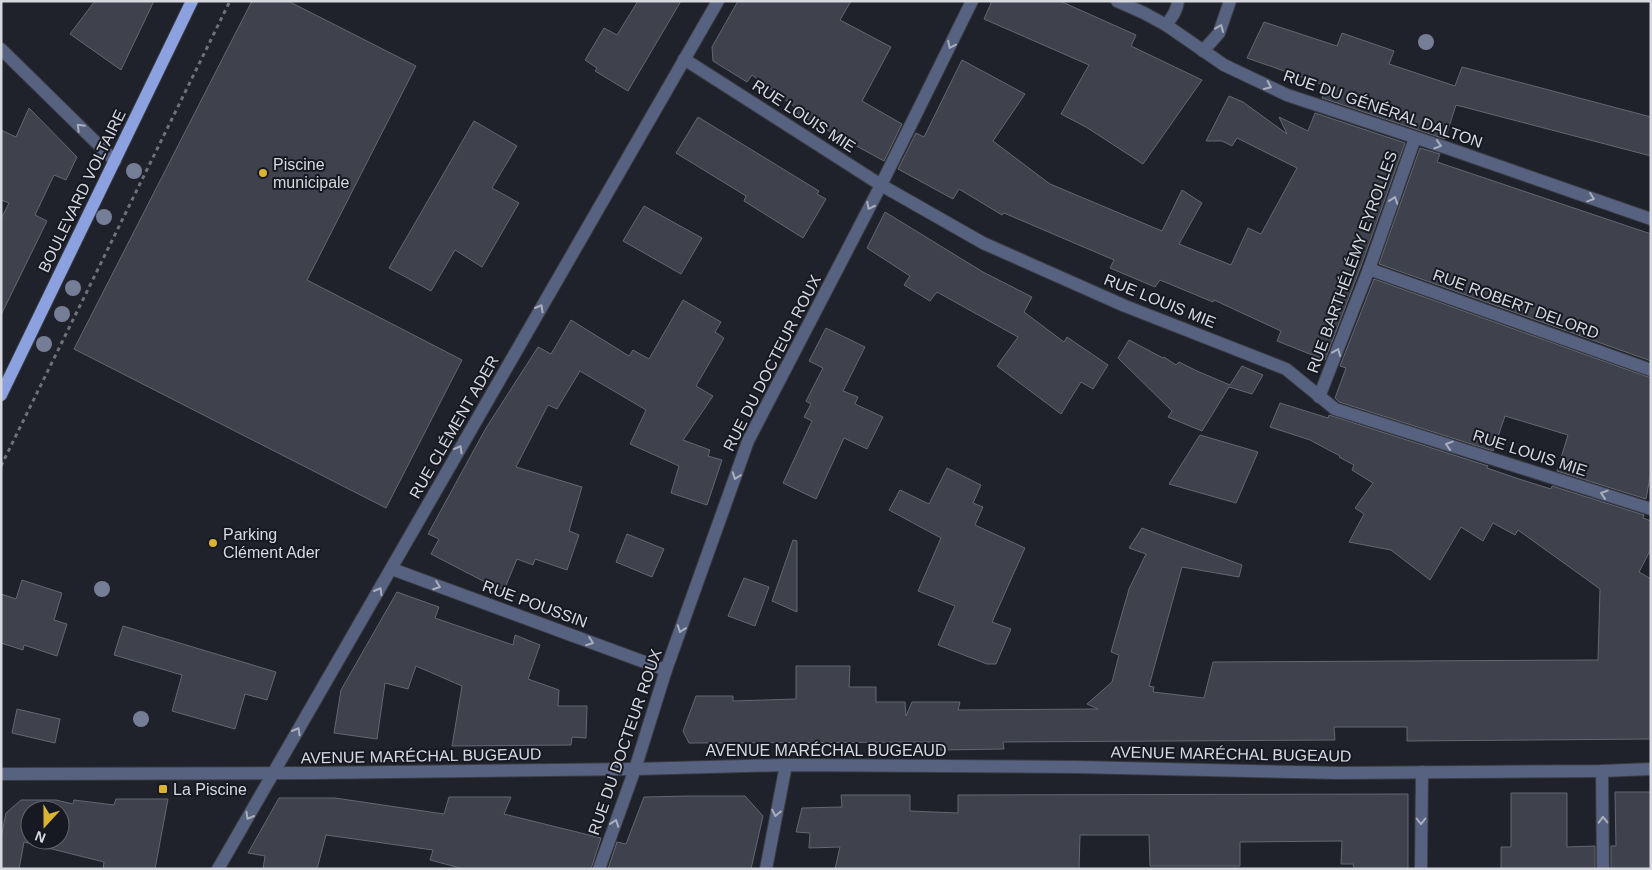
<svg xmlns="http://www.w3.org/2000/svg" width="1652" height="870" font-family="Helvetica,sans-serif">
<rect width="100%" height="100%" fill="#1f222a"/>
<g fill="#3f424c" stroke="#636771" fill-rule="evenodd">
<polygon points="95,1 154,1 121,70 70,34"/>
<polygon points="252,1 288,1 416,66 307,280 462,360 386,508 74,349"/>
<polygon points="638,1 681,1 628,91 595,71 597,68 585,60 604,28 617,35"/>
<polygon points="738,1 851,1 840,20 891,47 862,101 902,124 884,161 794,112 796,108 752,75 747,82 713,61 712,47"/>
<polygon points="992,1 1060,1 1136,35 1131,46 1202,80 1143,164 1086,127 1061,114 1089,65 984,19"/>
<polygon points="1264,22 1337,46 1342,33 1394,51 1389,64 1455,86 1462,67 1651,117 1651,156 1456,105 1445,139 1322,98 1326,87 1324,87 1324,85 1247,58"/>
<polygon points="962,60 1025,94 993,141 1050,184 1162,231 1182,190 1202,203 1179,244 1231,265 1248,228 1261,234 1297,168 1237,138 1232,146 1222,141 1206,141 1229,96 1243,102 1287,134 1279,117 1308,131 1315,113 1405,143 1361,266 1325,360 1277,341 1281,331 1214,300 1213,302 1160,280 1155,287 1110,268 1114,260 1004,213 1002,215 959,189 953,199 898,169 916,133 924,137 925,135"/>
<polygon points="29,108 77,157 66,180 54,175 35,215 47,221 1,315 1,219 9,203 1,200 1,130 16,137"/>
<polygon points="698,117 819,191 817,194 826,199 803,238 744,201 746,196 676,153"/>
<polygon points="474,121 517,146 492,188 519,203 482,267 455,250 431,291 389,268"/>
<polygon points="1420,148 1440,154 1437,162 1651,234 1651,361 1379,264"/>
<polygon points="644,206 702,238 681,274 623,241"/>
<polygon points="885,212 983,272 1032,297 1024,312 1064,342 1067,337 1108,365 1093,389 1081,382 1061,414 997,366 1018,337 937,292 930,301 904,285 910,276 867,248"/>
<polygon points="1374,279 1651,378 1651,471 1646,499 1557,471 1568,435 1505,416 1493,451 1339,402 1335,398 1346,368 1340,366"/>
<polygon points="683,300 721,322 715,332 724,338 696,386 713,396 683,440 710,450 708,456 722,460 707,505 671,493 679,466 630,444 646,410 580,371 557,409 548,405 516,467 582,487 569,531 579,535 567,570 535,559 533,565 517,559 504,590 485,582 431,554 439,539 428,534 440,512 486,428 538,347 551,354 571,320 629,356 633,350 649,359"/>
<polygon points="826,328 865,347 843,391 858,397 855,404 883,417 867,449 844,438 816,499 783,483 812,421 804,417 811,404 806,401 823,368 809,361"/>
<polygon points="1129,340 1163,358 1164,357 1176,365 1179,362 1197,371 1230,385 1242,366 1263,375 1252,394 1229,387 1202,431 1168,417 1172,411 1118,358"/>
<polygon points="1280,403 1328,418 1329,415 1488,466 1487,468 1519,479 1551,489 1552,486 1644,515 1643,518 1651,521 1651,549 1639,572 1651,579 1651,739 1407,741 1407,727 1334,727 1335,740 1003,742 1004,749 940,750 939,742 689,743 683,731 696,696 733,696 733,701 796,699 796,666 850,666 849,687 876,687 876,702 905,702 906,716 912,702 960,702 958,710 1098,709 1087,704 1112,682 1119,655 1111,652 1129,589 1146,554 1129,548 1142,528 1242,565 1239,577 1182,567 1149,686 1154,687 1153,692 1204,698 1213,662 1598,660 1600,589 1518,530 1515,535 1493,523 1483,541 1461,527 1430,580 1391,550 1349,542 1364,514 1355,508 1373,483 1352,470 1354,465 1339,457 1340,456 1310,440 1270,427"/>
<polygon points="1200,435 1258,452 1236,503 1169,484"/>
<polygon points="947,468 981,485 973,503 983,507 975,525 1025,548 992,622 1011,629 996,664 987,664 938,645 955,606 918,591 941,538 889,510 900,490 929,504"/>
<polygon points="627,534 664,549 652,577 616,562"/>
<polygon points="793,540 797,541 797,612 772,601"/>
<polygon points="744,578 769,587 755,626 728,616"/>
<polygon points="22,580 62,593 54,620 67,624 57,656 24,645 23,650 1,643 1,594 16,599"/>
<polygon points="397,592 439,607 435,618 513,645 515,635 540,645 528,679 559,690 558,706 587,706 586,738 572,737 571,745 452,746 462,686 416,666 408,689 385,683 377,739 334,733 341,690"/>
<polygon points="123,626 276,672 267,700 245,694 235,729 172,711 182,675 114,655"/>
<polygon points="17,709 60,719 55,743 12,733"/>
<polygon points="1615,792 1651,792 1651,869 1611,869 1611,846 1616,846"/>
<polygon points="1511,793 1567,793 1567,847 1595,846 1595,869 1501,869 1501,847 1511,847"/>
<polygon points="1408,794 1408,869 1354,869 1353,864 1341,864 1342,841 1240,842 1240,866 1150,866 1149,835 1080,835 1079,869 835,869 840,847 809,848 810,833 796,832 802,808 842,807 841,795 910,795 910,811 958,813 958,795"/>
<polygon points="690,796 745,796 763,816 751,869 608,869 617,842 626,844 644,797"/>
<polygon points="449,797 511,797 504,814 601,838 591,869 464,869 430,860 433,850 326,835 317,869 263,869 265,856 248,853 279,798 335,798 444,814"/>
<path d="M 116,799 L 168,799 L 155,869 L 103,869 L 104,862 L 24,842 L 19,869 L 1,869 L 1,838 L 6,813 L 21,800 L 56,800 L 73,804 L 74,800 L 114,805 ZM 30,810 L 60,810 L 60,840 L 30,840 Z"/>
</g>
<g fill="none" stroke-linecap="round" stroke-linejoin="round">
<defs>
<g id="minor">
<polyline points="1117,1 1144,13 1166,25 1224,65 1287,95 1447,148 1651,219"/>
<path d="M 1166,25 C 1172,17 1177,11 1178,1"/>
<polyline points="1,49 115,161"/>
<polyline points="1203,51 1219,33 1230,1"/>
<polyline points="684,59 881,185 983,243 1125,306 1286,369 1335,409 1651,509"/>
<polyline points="1369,269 1651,370"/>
<polyline points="1319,397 1369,269 1415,138"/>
<polyline points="392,569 666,670"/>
<polyline points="1602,771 1603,869"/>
<polyline points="1,774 313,773 635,769 786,765 1077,767 1339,773 1602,771 1651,769"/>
<polyline points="218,869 718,1"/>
<polyline points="599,869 635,769 666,670 748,441 881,185 972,1"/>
<polyline points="766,869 786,765"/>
<polyline points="1421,869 1422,772"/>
</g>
<polyline id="major" points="1,395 192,1"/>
</defs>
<use href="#minor" stroke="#393c43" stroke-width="14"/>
<use href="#major" stroke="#393c43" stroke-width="14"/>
<polyline stroke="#6e7178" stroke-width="3" stroke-dasharray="4 4" stroke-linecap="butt" points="1,466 230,1"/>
<use href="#minor" stroke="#576280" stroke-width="12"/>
<use href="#major" stroke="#8ca1e0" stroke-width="12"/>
</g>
<g fill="#767e97">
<circle cx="1426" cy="42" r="8"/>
<circle cx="134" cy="171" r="8"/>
<circle cx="104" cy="217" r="8"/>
<circle cx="73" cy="288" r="8"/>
<circle cx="62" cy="314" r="8"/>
<circle cx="44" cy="344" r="8"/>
<circle cx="102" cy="589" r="8"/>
<circle cx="141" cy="719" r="8"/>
</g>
<defs><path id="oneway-chevron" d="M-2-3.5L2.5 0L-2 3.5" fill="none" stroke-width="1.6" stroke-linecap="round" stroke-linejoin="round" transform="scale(1.25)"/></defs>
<g stroke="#aaafbe">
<use href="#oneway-chevron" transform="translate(1220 28) rotate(-67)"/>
<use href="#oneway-chevron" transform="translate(951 45) rotate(116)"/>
<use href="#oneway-chevron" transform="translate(1268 86) rotate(25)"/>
<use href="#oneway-chevron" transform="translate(80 127) rotate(-135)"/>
<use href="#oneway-chevron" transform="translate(1438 145) rotate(17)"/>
<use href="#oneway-chevron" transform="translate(1591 198) rotate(19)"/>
<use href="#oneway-chevron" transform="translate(1394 200) rotate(-71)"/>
<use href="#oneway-chevron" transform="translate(870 206) rotate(117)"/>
<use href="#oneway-chevron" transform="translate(540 308) rotate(-60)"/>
<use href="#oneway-chevron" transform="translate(1337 352) rotate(-68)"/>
<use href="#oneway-chevron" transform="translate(1449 445) rotate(-162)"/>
<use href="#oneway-chevron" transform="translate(459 449) rotate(-60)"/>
<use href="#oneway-chevron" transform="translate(736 476) rotate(110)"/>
<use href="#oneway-chevron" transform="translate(1604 494) rotate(-162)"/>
<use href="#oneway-chevron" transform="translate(437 586) rotate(20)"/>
<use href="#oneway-chevron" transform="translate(379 591) rotate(-60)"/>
<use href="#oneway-chevron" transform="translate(681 629) rotate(110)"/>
<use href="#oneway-chevron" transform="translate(590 642) rotate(20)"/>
<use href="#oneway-chevron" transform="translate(297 731) rotate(-60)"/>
<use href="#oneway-chevron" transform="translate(776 813) rotate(101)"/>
<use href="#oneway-chevron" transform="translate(249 816) rotate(120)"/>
<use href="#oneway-chevron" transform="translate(1603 820) rotate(-91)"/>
<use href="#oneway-chevron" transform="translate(1421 821) rotate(90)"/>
<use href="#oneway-chevron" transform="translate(615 823) rotate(-70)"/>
</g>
<g fill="#dbb333" stroke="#161921" stroke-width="2">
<circle cx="263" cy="173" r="5"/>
<circle cx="213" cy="543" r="5"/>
<rect x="158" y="784" width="10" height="10" rx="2.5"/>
</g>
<g text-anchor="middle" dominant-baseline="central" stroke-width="4" stroke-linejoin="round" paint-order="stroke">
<g font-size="16" fill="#d7d9df" stroke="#161921">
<text transform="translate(1383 109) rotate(19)">RUE DU GÉNÉRAL DALTON</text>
<text transform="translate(804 116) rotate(33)">RUE LOUIS MIE</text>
<text transform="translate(82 191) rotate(-64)">BOULEVARD VOLTAIRE</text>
<text transform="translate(1352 262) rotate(-70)">RUE BARTHÉLÉMY EYROLLES</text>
<text transform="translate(1160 301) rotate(22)">RUE LOUIS MIE</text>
<text transform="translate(1516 304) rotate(20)">RUE ROBERT DELORD</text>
<text transform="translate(772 363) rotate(-63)">RUE DU DOCTEUR ROUX</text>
<text transform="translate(454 427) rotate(-60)">RUE CLÉMENT ADER</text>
<text transform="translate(1530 453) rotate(18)">RUE LOUIS MIE</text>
<text transform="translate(535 604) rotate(20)">RUE POUSSIN</text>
<text transform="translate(625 742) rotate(-71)">RUE DU DOCTEUR ROUX</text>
<text x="826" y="750">AVENUE MARÉCHAL BUGEAUD</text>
<text transform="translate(1231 754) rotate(1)">AVENUE MARÉCHAL BUGEAUD</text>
<text transform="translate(421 756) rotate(-1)">AVENUE MARÉCHAL BUGEAUD</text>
</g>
<g font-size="16" fill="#d7d9df" stroke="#161921" text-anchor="start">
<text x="273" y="164">Piscine<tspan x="273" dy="18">municipale</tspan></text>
<text x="223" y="534">Parking<tspan x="223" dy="18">Clément Ader</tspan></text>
<text x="173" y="789">La Piscine</text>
</g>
</g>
<rect width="1652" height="870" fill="none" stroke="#d7d9df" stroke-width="5"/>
<g transform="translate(45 825) rotate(201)"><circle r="24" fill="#161921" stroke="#63666d"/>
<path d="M0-4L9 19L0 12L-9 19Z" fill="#dbb333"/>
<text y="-8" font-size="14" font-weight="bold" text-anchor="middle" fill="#d7d9df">N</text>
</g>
</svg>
